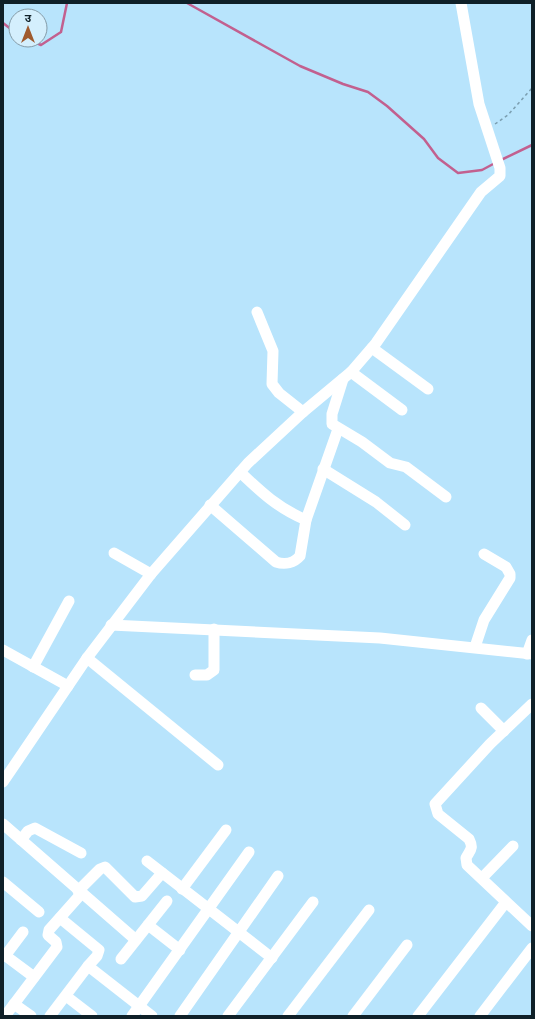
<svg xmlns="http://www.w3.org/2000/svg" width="535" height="1019" font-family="'Times New Roman','Noto Sans Devanagari',serif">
<rect width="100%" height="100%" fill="#b8e4fc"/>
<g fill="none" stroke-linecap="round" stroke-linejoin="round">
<g stroke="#c2608f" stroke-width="2.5">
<polyline points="187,3 300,66 343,84 368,92 387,106 424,139 438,158 458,173 482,170 495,163"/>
<polyline points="3,23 16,33"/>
<polyline points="30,40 41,45 61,32 67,3"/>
<polyline points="501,160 532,145"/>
</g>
<polyline stroke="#7b9eb0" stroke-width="1.5" stroke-dasharray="3 3" stroke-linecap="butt" points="495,124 508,115 532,88"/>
<g stroke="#fff" stroke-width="11">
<polyline points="257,312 273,351 272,384 279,393 303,412"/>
<polyline points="372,348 428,389"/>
<polyline points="351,372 402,410"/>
<polyline points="343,379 332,414 332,424 362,442 390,463 406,467 446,497"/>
<polyline points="323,469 376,502 405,525"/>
<path d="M 240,472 C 262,493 278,508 306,520"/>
<path d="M 210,505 L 276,562 C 285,565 294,563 300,556 L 306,520 L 338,429"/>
<polyline points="114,553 151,574"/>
<polyline points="111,625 380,638 532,654"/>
<polyline points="475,647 484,620 510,578 510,574 506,567 484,554"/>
<polyline points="3,650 68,686"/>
<polyline points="527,654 532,640"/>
<polyline points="87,658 218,765"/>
<polyline points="33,667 69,601"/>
<polyline points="195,675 207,675 214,670 214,629"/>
<path d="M 532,704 L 490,744 L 435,804 L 438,814 L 469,839 C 474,849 470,850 466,858 L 467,865 L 532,926"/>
<polyline points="481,708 504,731"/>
<polyline points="3,782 87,658 151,574 248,463 303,412 351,372 376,343 481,192 500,176 500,168 479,104 461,3"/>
<polyline points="3,824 136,940"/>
<polyline points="21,840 28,831 35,828 81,853"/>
<polyline points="147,861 272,958"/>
<polyline points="482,878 513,846"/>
<polyline points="3,882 39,912"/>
<polyline points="182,889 226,830"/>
<polyline points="78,891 100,869 105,867 135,897 142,896 162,873"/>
<polyline points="60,918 99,950 97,956 88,966"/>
<polyline points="148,925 180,950"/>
<polyline points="3,954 34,977"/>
<polyline points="5,956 23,932"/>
<polyline points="121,959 167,901"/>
<polyline points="66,996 92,1016"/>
<polyline points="14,1004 31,1016"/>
<polyline points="5,1016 57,947 56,942 48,935 49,930 81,894"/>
<polyline points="50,1016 88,966 152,1016"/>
<polyline points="132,1016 249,852"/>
<polyline points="180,1016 278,876"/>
<polyline points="228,1016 313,902"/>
<polyline points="288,1016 369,910"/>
<polyline points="353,1016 407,945"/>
<polyline points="418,1016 506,902"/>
<polyline points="480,1016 532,948"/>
</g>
</g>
<rect width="535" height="1019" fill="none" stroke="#0f2028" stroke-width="8"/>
<g transform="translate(28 28)"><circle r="19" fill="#d4effd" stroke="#859ca8"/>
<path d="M0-3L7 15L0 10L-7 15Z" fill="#9f5a2e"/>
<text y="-6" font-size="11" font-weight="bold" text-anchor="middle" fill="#0f2028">उ</text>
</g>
</svg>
